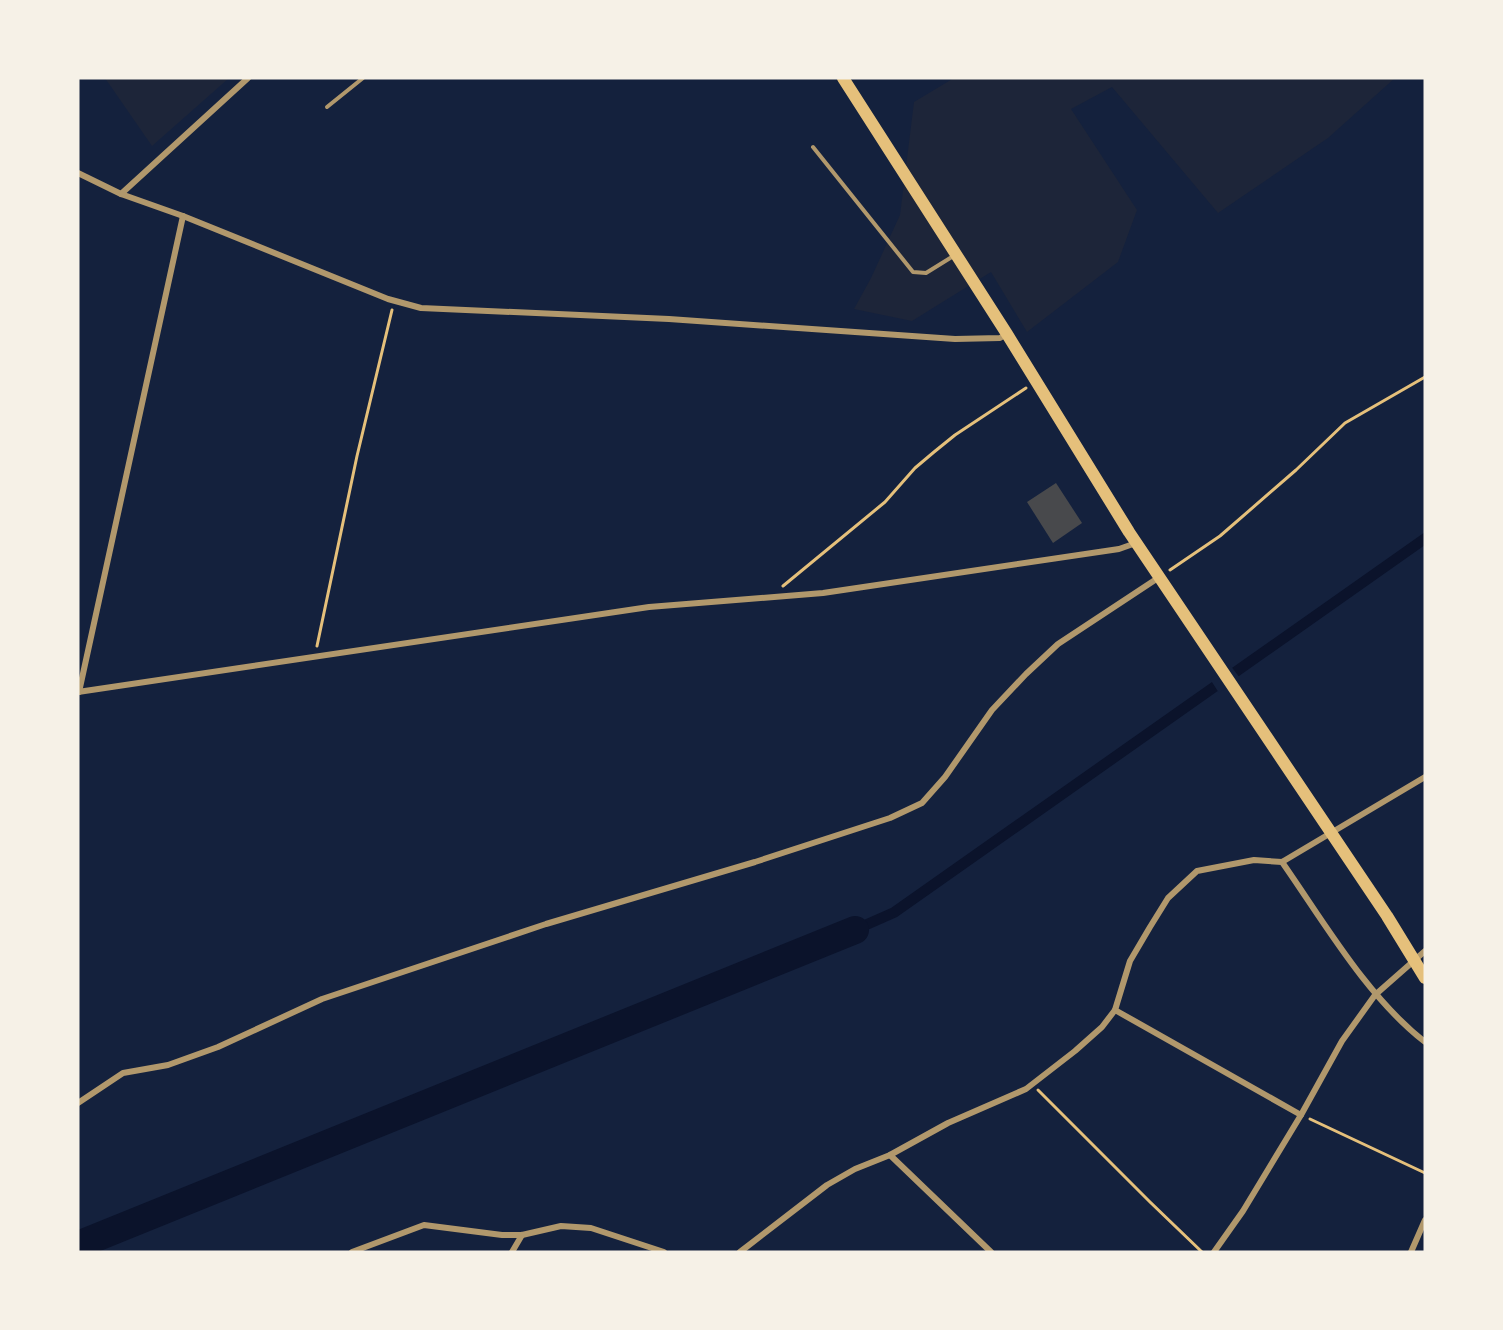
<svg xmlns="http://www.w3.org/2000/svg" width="1503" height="1330" font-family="'Titillium Web',sans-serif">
<rect width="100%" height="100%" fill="#14213d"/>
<g fill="#1d2539">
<polygon points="105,78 229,78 152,146"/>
<polygon points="954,78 1395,78 1328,138 1218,213 1112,87 1071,109 1137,210 1118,262 1027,332 991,272 912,321 854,309 871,278 900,215 914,102"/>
</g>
<polygon fill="#0b132b" points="1425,532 1425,545 897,917 820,951 816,941 891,908"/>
<polygon fill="#14213d" points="1230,665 1240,678 1219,693 1210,679"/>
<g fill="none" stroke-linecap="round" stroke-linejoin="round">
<polyline stroke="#0b132b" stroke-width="28" points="78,1245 855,930"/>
</g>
<polygon fill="#48494c" points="1056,483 1082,523 1053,543 1027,502"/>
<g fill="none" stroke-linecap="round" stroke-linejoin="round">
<g stroke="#e5c07b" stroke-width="3">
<polyline points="1170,570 1220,536 1296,470 1345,423 1425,377"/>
<polyline points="783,586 885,502 915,468 934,452 955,435 1026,388"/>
<polyline points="317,646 357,456 392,310"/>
<polyline points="1038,1090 1150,1202 1202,1252"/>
<polyline points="1310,1119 1425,1173"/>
</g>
<g stroke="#b1986c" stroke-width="4">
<polyline points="327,107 363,78"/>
<polyline points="813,147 913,272 926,273 955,255"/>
</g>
<g stroke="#b1986c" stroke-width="6">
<polyline points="78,173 121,194 183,216 388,299 421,308 669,319 955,339 1000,338 1007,334"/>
<polyline points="121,194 248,78"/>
<polyline points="78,692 649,607 823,593 1119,549 1136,543"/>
<polyline points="79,692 183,216"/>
<path d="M 1282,862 C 1324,922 1367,997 1425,1042"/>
<polyline points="1115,1010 1301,1115"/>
<polyline points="78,1103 123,1073 168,1065 218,1047 322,999 546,924 755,862 890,818 922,803 945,777 992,710 1026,674 1058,644 1158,578"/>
<polyline points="890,1155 991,1252"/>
<polyline points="352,1252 424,1225 502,1235 522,1235 561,1226 591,1228 664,1252"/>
<polyline points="512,1252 522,1235"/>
<polyline points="740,1252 827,1185 855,1169 890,1155 948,1123 1026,1089 1075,1051 1102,1027 1115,1010 1130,961 1150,927 1168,898 1197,871 1254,860 1282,862 1425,777"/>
<polyline points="1214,1252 1243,1211 1301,1115 1342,1041 1375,995 1425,951"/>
<polyline points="1411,1252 1425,1220"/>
</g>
<polyline stroke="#e5c07b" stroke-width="12" points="843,78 1007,334 1129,532 1387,916 1425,978"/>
</g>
<rect width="1503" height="1330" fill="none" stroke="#f6f1e7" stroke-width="159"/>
</svg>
